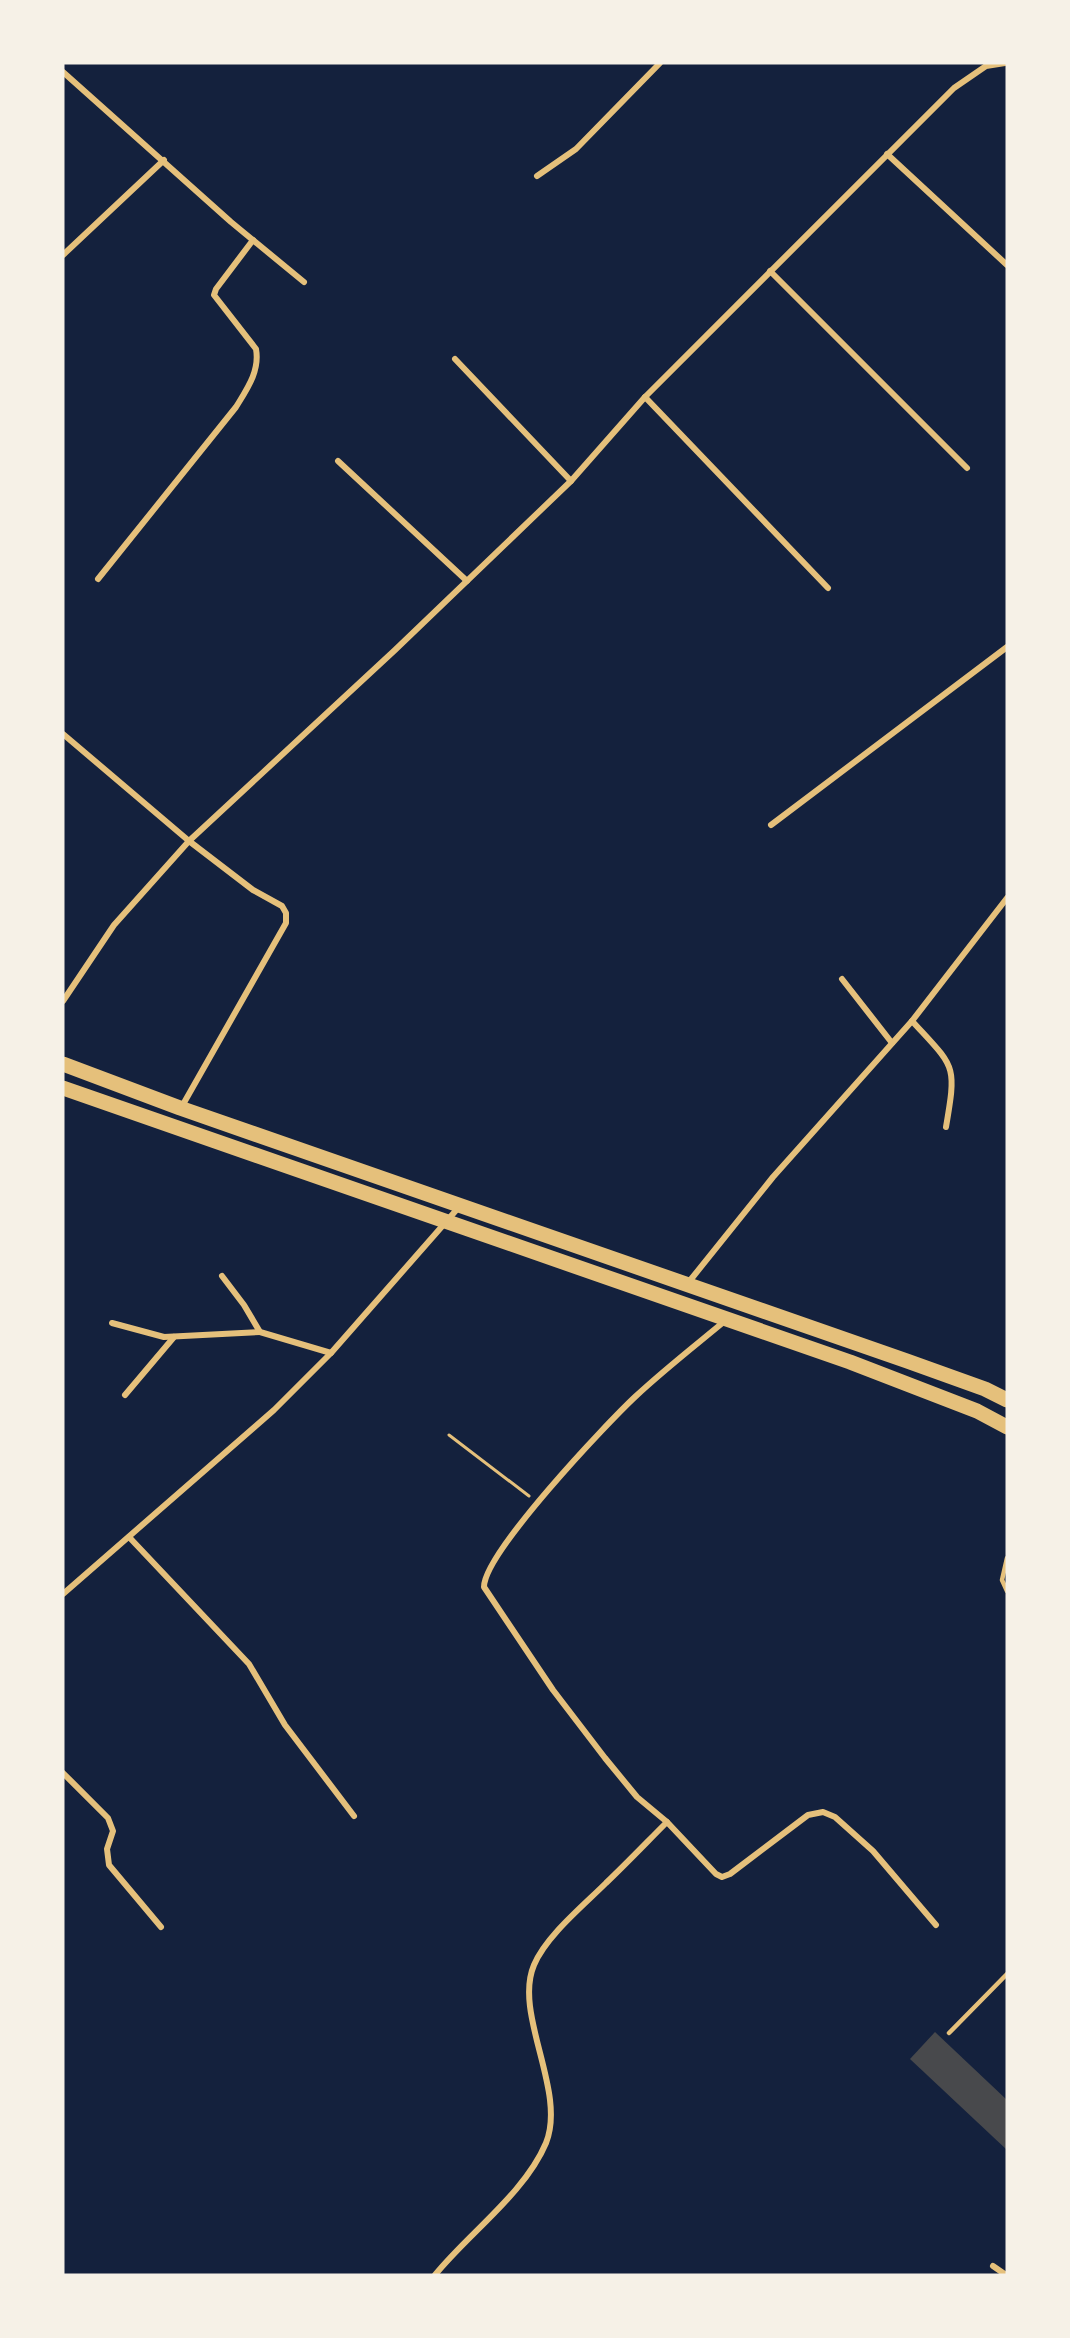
<svg xmlns="http://www.w3.org/2000/svg" width="1070" height="2338" font-family="'Public Sans',sans-serif">
<rect width="100%" height="100%" fill="#14213d"/>
<polygon fill="#48494c" points="935,2032 1007,2100 1007,2150 910,2059"/>
<g fill="none" stroke-linecap="round" stroke-linejoin="round">
<polyline stroke="#e5c07b" stroke-width="3" points="449,1435 529,1496"/>
<g stroke="#e5c07b" stroke-width="4.5">
<polyline points="1007,1558 1002,1580 1007,1591"/>
<polyline points="949,2033 1007,1974"/>
</g>
<g stroke="#e5c07b" stroke-width="6">
<polyline points="63,72 231,222 304,282"/>
<polyline points="887,154 1007,265"/>
<polyline points="537,176 576,149 660,63"/>
<polyline points="63,255 164,160"/>
<polyline points="770,271 967,468"/>
<polyline points="455,359 571,481"/>
<polyline points="645,397 828,588"/>
<polyline points="338,461 467,581"/>
<path d="M 98,579 L 236,407 C 247,389 260,371 256,349 L 214,295 L 216,289 L 253,240"/>
<polyline points="63,734 189,841 253,890 282,906 286,913 286,923 181,1108"/>
<polyline points="771,825 1007,647"/>
<polyline points="842,979 892,1043"/>
<polyline points="63,1001 114,925 189,841 395,650 571,481 645,397 954,88 986,66 1005,63"/>
<path d="M 912,1021 C 955,1068 957,1063 946,1127"/>
<polyline points="222,1276 244,1305 260,1332 331,1353"/>
<polyline points="688,1283 773,1177 912,1021 1007,898"/>
<path d="M 726,1320 C 696,1345 665,1369 636,1396 C 607,1423 484,1553 484,1587 L 553,1690 L 605,1758 L 637,1797 L 667,1822 L 716,1874 L 722,1877 L 730,1874 L 808,1815 L 823,1812 L 835,1817 L 873,1851 L 936,1925"/>
<polyline points="112,1323 164,1337 260,1332"/>
<polyline points="125,1395 174,1337"/>
<polyline points="129,1537 249,1664 285,1725 354,1816"/>
<polyline points="63,1594 274,1410 331,1353 459,1207"/>
<polyline points="63,1773 108,1818 113,1831 107,1849 109,1865 161,1927"/>
<polyline points="993,2266 1006,2275"/>
<path d="M 435,2275 C 469,2233 525,2193 546,2143 C 567,2091 513,2014 534,1965 C 546,1936 584,1905 606,1883 C 627,1863 647,1842 667,1822"/>
</g>
<g stroke="#e5c07b" stroke-width="15">
<polyline points="63,1064 180,1108 907,1361 985,1389 1007,1400"/>
<polyline points="63,1088 850,1362 977,1411 1007,1427"/>
</g>
</g>
<rect width="1070" height="2338" fill="none" stroke="#f6f1e7" stroke-width="129"/>
</svg>
